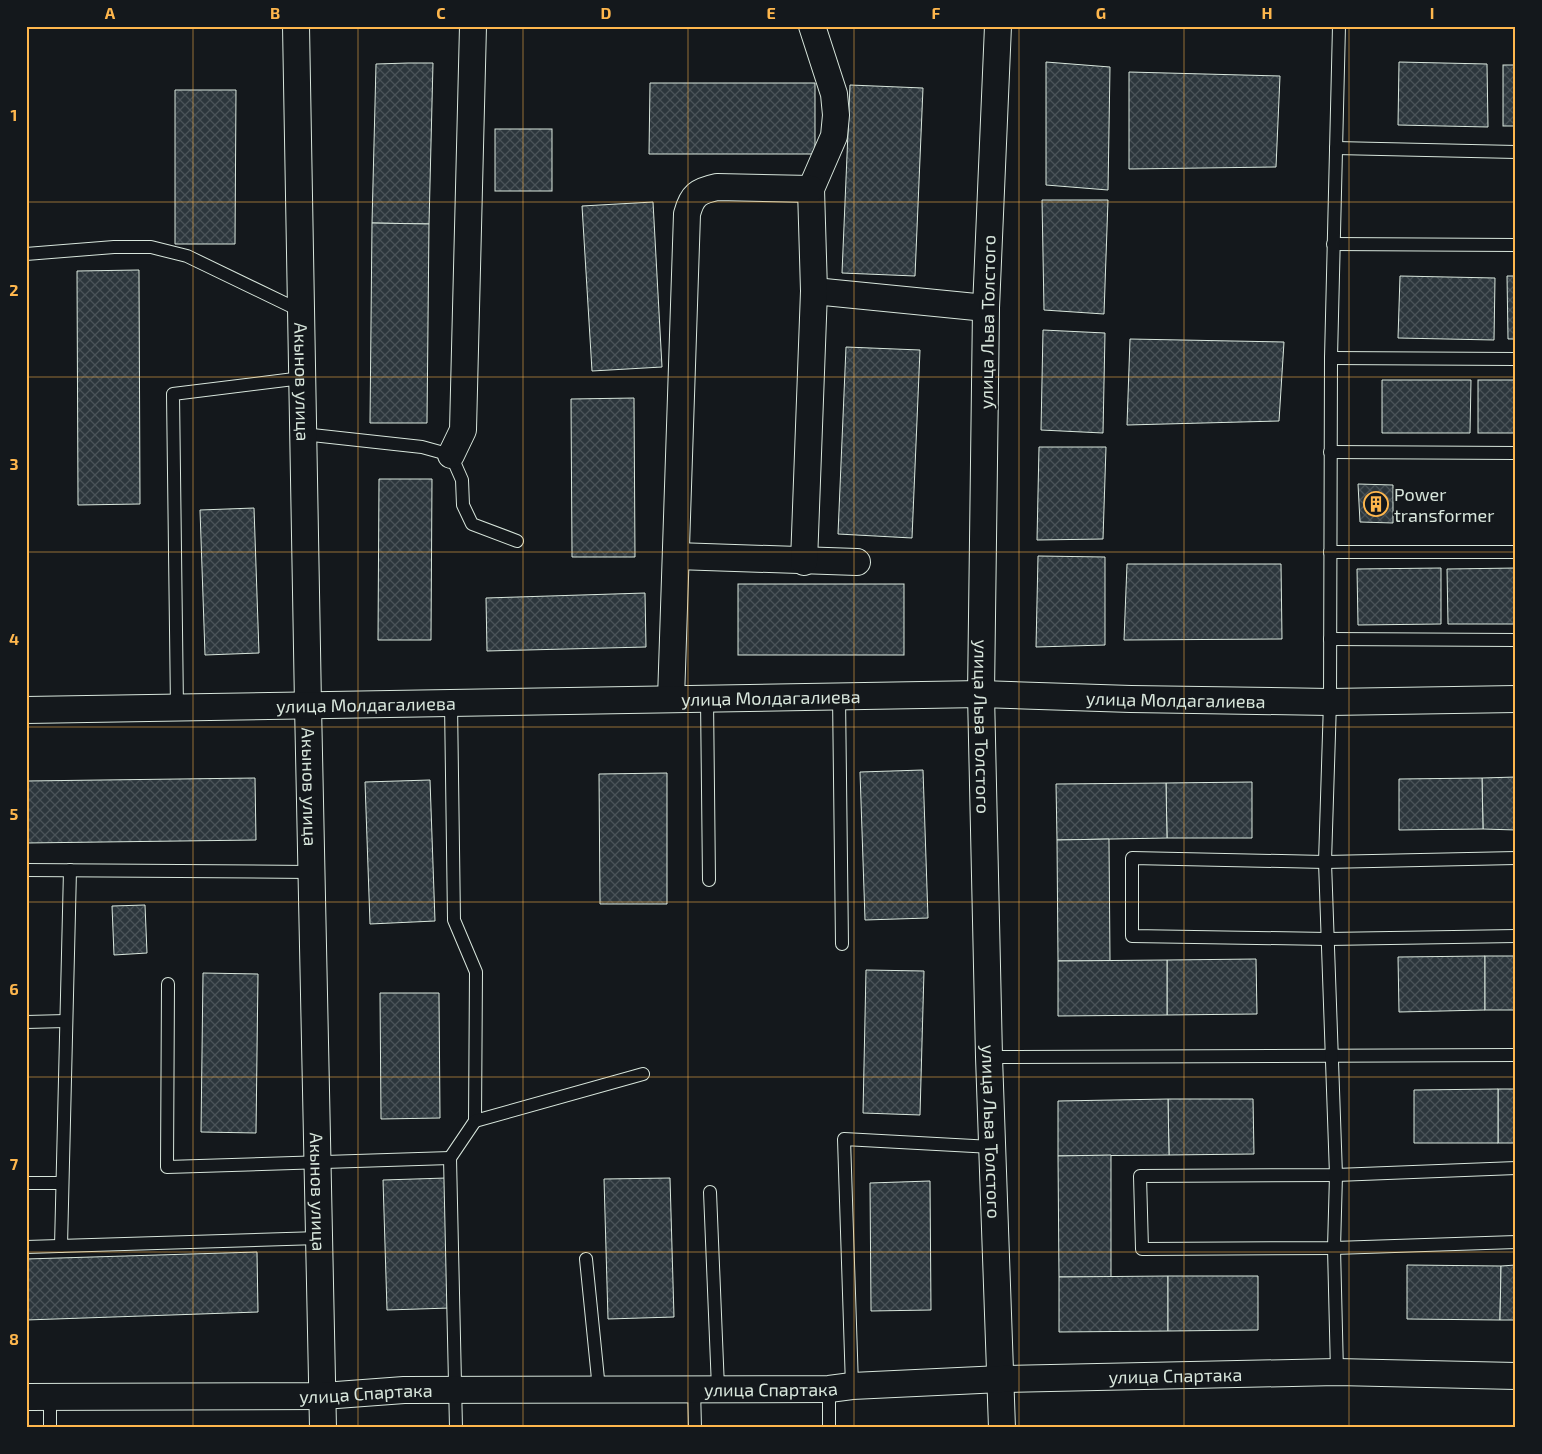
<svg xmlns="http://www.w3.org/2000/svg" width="1542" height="1454" font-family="'Exo 2',sans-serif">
<defs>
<pattern id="building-cross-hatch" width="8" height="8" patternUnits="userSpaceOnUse" patternTransform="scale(1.25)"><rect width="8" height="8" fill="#2c363c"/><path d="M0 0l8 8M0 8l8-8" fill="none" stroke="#4a5358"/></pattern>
</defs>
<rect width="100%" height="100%" fill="#14181c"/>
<g fill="url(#building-cross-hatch)" stroke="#d8e6dc">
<polygon points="1046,62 1110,67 1108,190 1046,185"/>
<polygon points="1399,62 1487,64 1488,127 1398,125"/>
<polygon points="408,63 433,63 429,224 372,223 376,64"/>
<rect x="1503" y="65" width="13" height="61"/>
<polygon points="1129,72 1280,76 1276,167 1129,169"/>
<polygon points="650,83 815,83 815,154 649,154"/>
<polygon points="850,85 923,88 915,276 842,273"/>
<polygon points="175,90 236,90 235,244 175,244"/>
<rect x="495" y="129" width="57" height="62"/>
<polygon points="1042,200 1108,200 1104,314 1044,310"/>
<polygon points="653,202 662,367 592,371 582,206"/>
<polygon points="372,223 429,224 427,423 370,423"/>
<polygon points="139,270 140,504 78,505 77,271"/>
<polygon points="1400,276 1495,278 1494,340 1398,338"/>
<polygon points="1507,276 1516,276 1516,339 1508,339"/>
<polygon points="1043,330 1105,333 1103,433 1041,430"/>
<polygon points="1130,339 1284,342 1279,421 1127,425"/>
<polygon points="846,347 920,350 912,538 838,534"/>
<polygon points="1382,380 1471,380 1470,433 1382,433"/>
<rect x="1478" y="380" width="38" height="53"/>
<polygon points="634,398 635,557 572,557 571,399"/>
<polygon points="1039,447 1106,447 1103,539 1037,540"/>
<polygon points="379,479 432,479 431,640 378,640"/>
<polygon points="1358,484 1393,485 1393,523 1360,522"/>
<polygon points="254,508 259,653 205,655 200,510"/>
<polygon points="1038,556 1105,557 1105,645 1036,647"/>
<polygon points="1127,564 1281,564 1282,639 1124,640"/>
<polygon points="1441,568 1441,624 1358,625 1357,569"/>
<polygon points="1516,568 1516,624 1448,624 1447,569"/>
<rect x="738" y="584" width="166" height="71"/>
<polygon points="645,593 646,647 487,651 486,598"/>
<polygon points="923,770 928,918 865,920 860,772"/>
<polygon points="667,773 667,904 600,904 599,774"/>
<polygon points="1516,777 1516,830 1483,829 1482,778"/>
<polygon points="255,778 256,840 26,843 26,781"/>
<polygon points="1482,778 1483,829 1399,830 1399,779"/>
<polygon points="430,780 435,921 370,924 365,782"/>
<polygon points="1252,782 1252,838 1167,838 1166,783"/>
<polygon points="1166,783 1167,838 1057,840 1056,784"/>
<polygon points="1109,839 1110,961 1058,961 1057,840"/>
<polygon points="145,905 147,953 114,955 112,906"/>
<polygon points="1485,956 1485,1010 1399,1012 1398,957"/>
<rect x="1485" y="956" width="31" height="54"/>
<polygon points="1256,959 1257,1014 1167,1015 1167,960"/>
<polygon points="1167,960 1167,1015 1058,1016 1058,961"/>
<polygon points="866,970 924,971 920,1115 863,1113"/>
<polygon points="203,973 258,974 256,1133 201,1132"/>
<polygon points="380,993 439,993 440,1118 381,1119"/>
<rect x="1498" y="1089" width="18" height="54"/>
<polygon points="1498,1089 1498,1143 1414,1143 1414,1090"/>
<polygon points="1168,1099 1253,1099 1254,1154 1169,1155"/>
<polygon points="1168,1099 1169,1155 1058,1156 1058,1101"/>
<polygon points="1111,1155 1111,1277 1059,1277 1058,1156"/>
<polygon points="446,1178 450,1308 387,1310 383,1180"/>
<polygon points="670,1178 674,1317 608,1319 604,1179"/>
<polygon points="930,1181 931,1310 871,1311 870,1183"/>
<polygon points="257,1252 258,1312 26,1320 26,1259"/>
<polygon points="1407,1265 1501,1266 1500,1320 1407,1319"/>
<polygon points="1516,1265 1516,1320 1500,1320 1501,1266"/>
<polygon points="1168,1276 1168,1331 1059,1332 1059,1277"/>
<polygon points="1168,1276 1258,1276 1258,1330 1168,1331"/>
</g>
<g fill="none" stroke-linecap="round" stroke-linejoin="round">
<defs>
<g id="service">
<polyline points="1336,148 1516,152"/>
<polyline points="1333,244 1516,245"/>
<polyline points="26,254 114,247 151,247 187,256 301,311"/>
<polyline points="1331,358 1516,359"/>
<polyline points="303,434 422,447 451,455 462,480 463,505 472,524 517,541"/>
<polyline points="1330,452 1516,453"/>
<polyline points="1330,552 1516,552"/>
<polyline points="1330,639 1516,640"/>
<polyline points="839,696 842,944"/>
<polyline points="707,699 709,880"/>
<polyline points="451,703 454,920 476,972 475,1121 450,1158 456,1428"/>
<polyline points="177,708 173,394 302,378"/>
<polyline points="1516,858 1325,862 1132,858 1132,936 1328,939 1516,936"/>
<polyline points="26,870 311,872"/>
<polyline points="168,984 167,1167 450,1158"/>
<polyline points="26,1022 66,1021"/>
<polyline points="989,1057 1516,1055"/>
<polyline points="475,1121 643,1074"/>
<polyline points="1516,1168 1336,1175 1140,1176 1142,1249 1334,1248 1516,1242"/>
<polyline points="26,1183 62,1183"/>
<polyline points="710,1192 718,1388"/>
<polyline points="61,1246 70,870"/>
<polyline points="26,1247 319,1238"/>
<polyline points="586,1259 599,1389"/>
<polyline points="1337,1372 1334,1248 1336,1175 1325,862 1330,702 1331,358 1339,26"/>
<polyline points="852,1386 844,1139 992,1147"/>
<polyline points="694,1388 695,1428"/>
<polyline points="829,1389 829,1428"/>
<polyline points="50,1397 50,1428"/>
</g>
<g id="minor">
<path id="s1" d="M 296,26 L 308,705 L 323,1428"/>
<path id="s2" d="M 998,26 L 986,308 L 981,694 L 989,1057 L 1002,1428"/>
<polyline points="814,291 986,308"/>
<polyline points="451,455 463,430 473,26"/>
<polyline points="676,556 857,562"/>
<polyline points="804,562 814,291 811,189 834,136 836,115 834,94 812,26"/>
<path d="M 671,699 L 687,214 C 692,195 698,191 717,187 L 811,189"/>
<path id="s3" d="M 26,710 L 981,694 L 1131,699 L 1330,702 L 1516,699"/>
<path id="s4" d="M 26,1397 L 323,1396 L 404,1390 L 829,1389 L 852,1386 L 1001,1379 L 1337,1372 L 1516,1376"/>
</g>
</defs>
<use href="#service" stroke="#d8e6dc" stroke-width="14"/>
<use href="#minor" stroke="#d8e6dc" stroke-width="28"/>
<use href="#service" stroke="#14181c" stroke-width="12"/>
<use href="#minor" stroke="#14181c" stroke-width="26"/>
</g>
<path fill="none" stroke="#ffb74d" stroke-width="1" stroke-opacity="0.55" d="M 193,26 L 193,1428M 358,26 L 358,1428M 523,26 L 523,1428M 688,26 L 688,1428M 854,26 L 854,1428M 1019,26 L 1019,1428M 1184,26 L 1184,1428M 1349,26 L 1349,1428M 26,202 L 1516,202M 26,377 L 1516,377M 26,552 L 1516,552M 26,727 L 1516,727M 26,902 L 1516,902M 26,1077 L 1516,1077M 26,1252 L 1516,1252"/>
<defs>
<symbol id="building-ring" viewBox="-11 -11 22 22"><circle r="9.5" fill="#14181c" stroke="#ffb74d" stroke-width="1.5"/><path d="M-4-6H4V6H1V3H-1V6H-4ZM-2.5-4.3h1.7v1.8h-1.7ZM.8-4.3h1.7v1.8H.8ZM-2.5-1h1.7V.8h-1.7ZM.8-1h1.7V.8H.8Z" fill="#ffb74d"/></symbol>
</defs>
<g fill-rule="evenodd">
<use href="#building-ring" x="1362" y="490" width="28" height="28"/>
</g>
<g text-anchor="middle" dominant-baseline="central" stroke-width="4" stroke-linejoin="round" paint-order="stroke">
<g font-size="18" fill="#d8e6dc" stroke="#14181c">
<text transform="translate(987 322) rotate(-89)">улица Льва Толстого</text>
<text stroke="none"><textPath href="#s1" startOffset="356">Акынов улица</textPath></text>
<text stroke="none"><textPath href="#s3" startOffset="745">улица Молдагалиева</textPath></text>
<text stroke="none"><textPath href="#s3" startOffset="1150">улица Молдагалиева</textPath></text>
<text stroke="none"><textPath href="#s3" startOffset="340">улица Молдагалиева</textPath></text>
<text stroke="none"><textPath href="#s2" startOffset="701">улица Льва Толстого</textPath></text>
<text stroke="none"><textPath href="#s1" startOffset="761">Акынов улица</textPath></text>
<text stroke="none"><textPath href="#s2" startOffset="1106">улица Льва Толстого</textPath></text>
<text stroke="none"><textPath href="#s1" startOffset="1166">Акынов улица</textPath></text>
<text stroke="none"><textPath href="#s4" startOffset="1150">улица Спартака</textPath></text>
<text stroke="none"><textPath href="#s4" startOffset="745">улица Спартака</textPath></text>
<text stroke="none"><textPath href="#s4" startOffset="340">улица Спартака</textPath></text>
</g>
<g font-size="18" fill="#d8e6dc" stroke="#14181c" text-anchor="start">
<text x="1394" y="494">Power<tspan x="1394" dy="21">transformer</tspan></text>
</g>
</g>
<rect width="1542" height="1454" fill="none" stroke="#14181c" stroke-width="55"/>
<rect x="28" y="28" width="1486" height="1398" fill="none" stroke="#ffb74d" stroke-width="2"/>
<g font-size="16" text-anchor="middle" font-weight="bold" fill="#ffb74d">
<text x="110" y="19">A</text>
<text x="275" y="19">B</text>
<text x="441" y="19">C</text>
<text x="606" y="19">D</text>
<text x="771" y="19">E</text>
<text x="936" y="19">F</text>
<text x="1101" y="19">G</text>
<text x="1267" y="19">H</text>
<text x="1432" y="19">I</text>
<text x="14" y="121">1</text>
<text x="14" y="296">2</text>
<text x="14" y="470">3</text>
<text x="14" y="645">4</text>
<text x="14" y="820">5</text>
<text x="14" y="995">6</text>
<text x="14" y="1170">7</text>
<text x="14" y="1345">8</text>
</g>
</svg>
